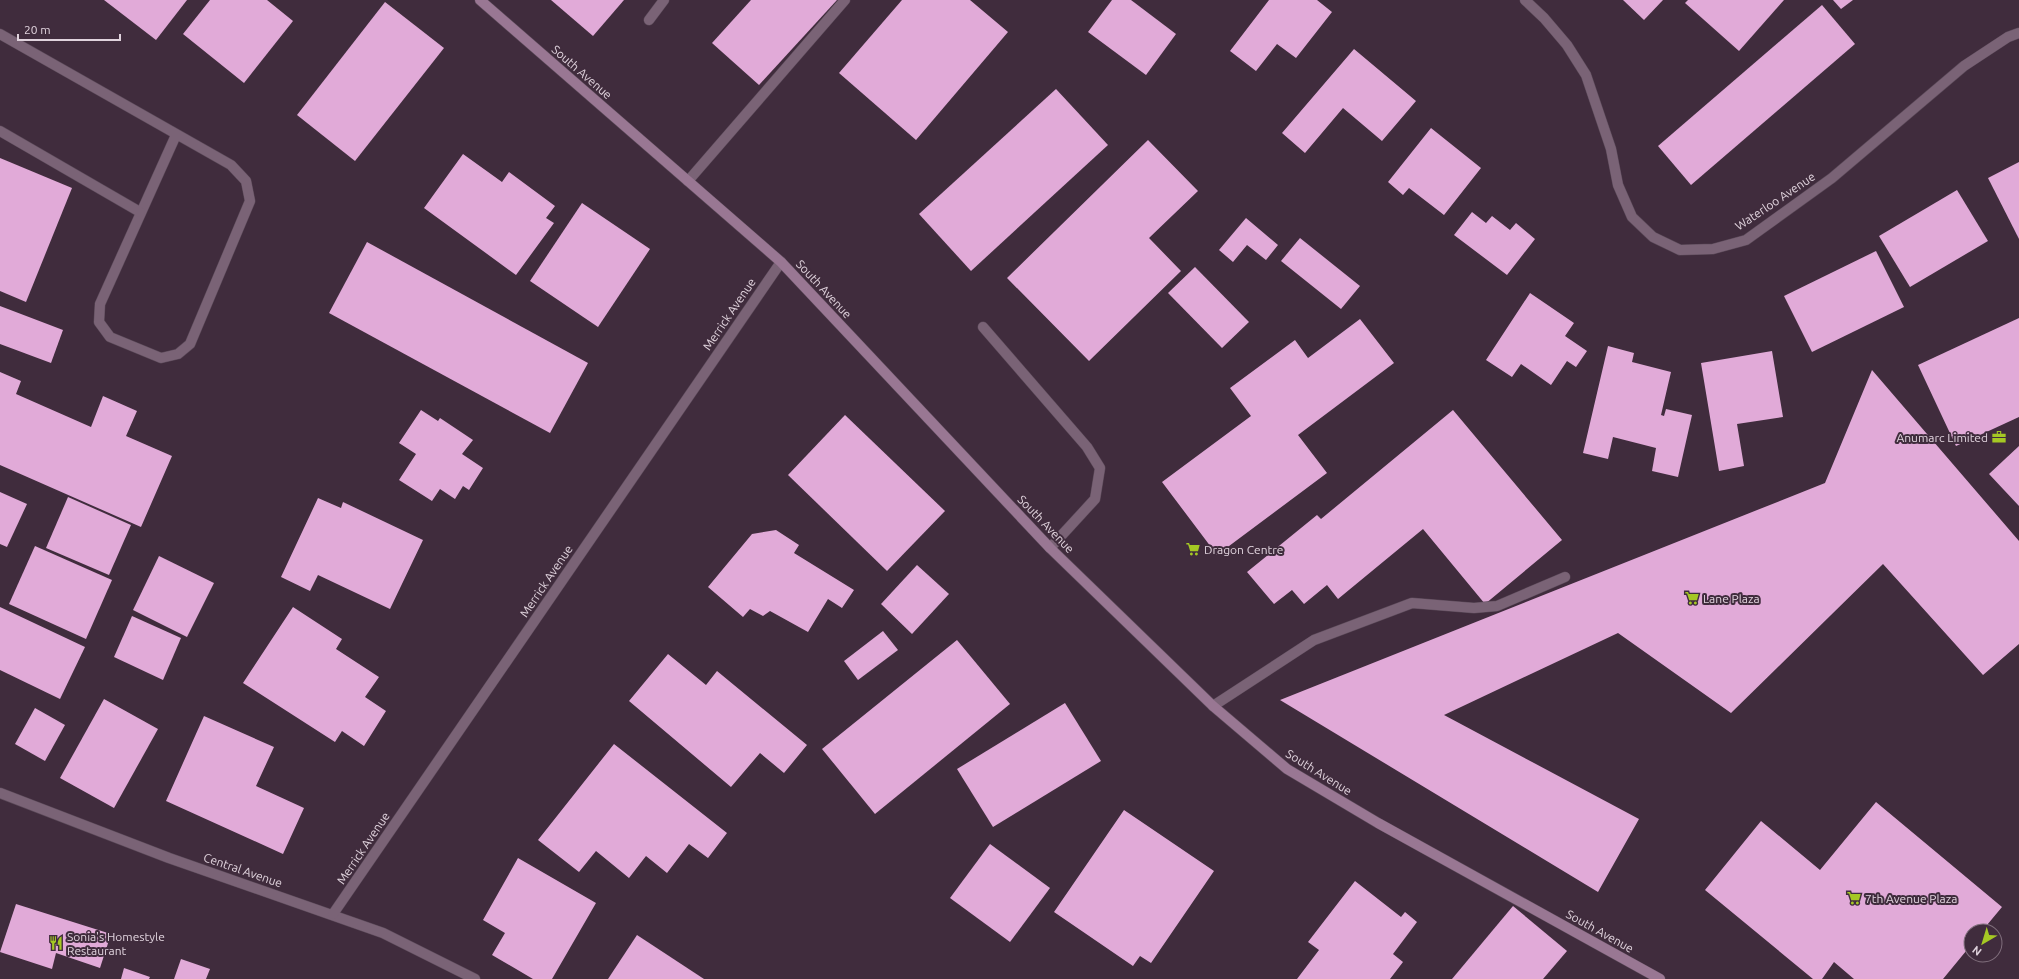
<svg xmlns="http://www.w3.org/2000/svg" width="2019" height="979" font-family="Ubuntu,sans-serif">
<rect width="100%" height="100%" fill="#402c3d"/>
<g fill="#e1aad8">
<polygon points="104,0 187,0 156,40"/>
<polygon points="210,0 267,0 293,21 244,83 183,34"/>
<polygon points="551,0 624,0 593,36"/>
<polygon points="751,0 837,0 759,85 712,43"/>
<polygon points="902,0 970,0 1008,32 916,140 839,73"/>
<polygon points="1112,0 1131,0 1176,34 1146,75 1088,32"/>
<polygon points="1269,0 1317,0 1332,12 1296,58 1277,44 1256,71 1230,51"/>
<polygon points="1623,0 1663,0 1644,20"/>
<polygon points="1688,0 1784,0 1739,51 1685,3"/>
<polygon points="1833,0 1853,0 1841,9"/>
<polygon points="385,2 444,48 355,161 297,115"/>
<polygon points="1822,5 1855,44 1691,185 1658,146"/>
<polygon points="1354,49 1416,101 1382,141 1343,108 1305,153 1282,133"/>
<polygon points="1056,89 1108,145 971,271 919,214"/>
<polygon points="1431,128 1481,168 1444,215 1409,188 1403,195 1388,182"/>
<polygon points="1148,140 1198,191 1149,238 1181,271 1089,361 1007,278"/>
<polygon points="463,154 502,182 509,172 555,206 546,218 554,223 516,275 424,208"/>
<polygon points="0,158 72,188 26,302 0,291"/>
<polygon points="2019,162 2019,239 1988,178"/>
<polygon points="1957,190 1988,241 1910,287 1879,236"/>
<polygon points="582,203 650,249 598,327 530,281"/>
<polygon points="1472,212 1486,223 1492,216 1510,230 1516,223 1535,239 1507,275 1454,235"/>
<polygon points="1246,218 1278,245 1266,260 1247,245 1233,262 1219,250"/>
<polygon points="1300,238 1360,286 1341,309 1281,261"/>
<polygon points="367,242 588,363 550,433 329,313"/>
<polygon points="1876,251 1904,307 1812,352 1784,296"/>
<polygon points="1195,267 1249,322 1222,348 1168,293"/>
<polygon points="1530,293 1574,323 1565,336 1587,351 1576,367 1567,361 1551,385 1521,364 1512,377 1486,360"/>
<polygon points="0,306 63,330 51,363 0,344"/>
<polygon points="2019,318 2019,417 1956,446 1918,365"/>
<polygon points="1360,319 1394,363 1298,435 1327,473 1217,555 1162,482 1251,416 1230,388 1295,340 1308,358"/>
<polygon points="1608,346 1634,353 1632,362 1671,372 1661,415 1664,416 1666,409 1692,415 1678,477 1652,471 1656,448 1613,437 1608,459 1583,453"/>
<polygon points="1772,351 1783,417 1737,424 1744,466 1719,471 1701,363"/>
<polygon points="1872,370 2019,541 2019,644 1983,675 1883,564 1731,713 1618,633 1444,715 1639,819 1598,892 1280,700 1825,483"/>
<polygon points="0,372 21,381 16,394 91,427 103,396 137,411 126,436 172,456 141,527 0,465"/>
<polygon points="421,410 438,421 440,418 473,440 462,454 483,468 469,490 463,486 455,499 440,489 432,501 399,480 416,454 399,443"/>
<polygon points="1453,410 1562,540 1485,604 1423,529 1338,599 1327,585 1304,604 1292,590 1274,604 1247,572 1317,515 1321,519"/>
<polygon points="845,415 945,511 887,571 788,475"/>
<polygon points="2019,446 2019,506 1989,474"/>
<polygon points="0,492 27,504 7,547 0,544"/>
<polygon points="68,497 131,525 109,575 46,548"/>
<polygon points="318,498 341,508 343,502 423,540 390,609 318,575 310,591 281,577"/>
<polygon points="776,530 799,545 794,553 854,590 842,608 828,599 808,632 770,611 763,616 750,609 743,617 708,587 752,534"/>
<polygon points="35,546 112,580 86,639 9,604"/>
<polygon points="159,556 214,583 187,637 133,610"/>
<polygon points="917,565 949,594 912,634 881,604"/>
<polygon points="0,607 85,647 60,699 0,670"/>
<polygon points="293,607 342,639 336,649 379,677 365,697 386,711 364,746 342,731 335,742 243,683"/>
<polygon points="132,616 181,638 163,680 114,657"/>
<polygon points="883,631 898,650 858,680 844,661"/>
<polygon points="957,640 1010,704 875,814 822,749"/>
<polygon points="668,654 706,685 717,671 807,745 784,773 760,753 731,787 629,701"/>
<polygon points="104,699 158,729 114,808 60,778"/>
<polygon points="1065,703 1101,761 993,827 957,769"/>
<polygon points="35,708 65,725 45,761 15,744"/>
<polygon points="204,716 274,747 256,786 304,808 283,854 166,801"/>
<polygon points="614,744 727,833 708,858 689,844 667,873 646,856 629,878 596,851 579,872 538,840"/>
<polygon points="1876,802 2002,907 1982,931 1971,931 1971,945 1943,979 1854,979 1834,962 1822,979 1813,979 1705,890 1761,821 1820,870"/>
<polygon points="1124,810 1214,871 1151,963 1140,956 1133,966 1054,912"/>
<polygon points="990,844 1050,888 1010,942 950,898"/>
<polygon points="518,858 596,903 552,979 533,979 492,955 505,933 483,920"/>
<polygon points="1355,881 1401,917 1405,912 1417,922 1393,954 1403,962 1390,979 1297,979 1319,950 1308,942"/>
<polygon points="16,904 111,934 100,968 56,953 52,969 0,952"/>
<polygon points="1513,906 1567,951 1543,979 1452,979"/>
<polygon points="637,935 704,979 608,979"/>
<polygon points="181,959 210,969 206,979 174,979"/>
<polygon points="124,968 150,977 149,979 121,979"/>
</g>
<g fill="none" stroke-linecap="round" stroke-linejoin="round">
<defs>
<g id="lane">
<polyline points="649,20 664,0"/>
<polyline points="0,34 231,165 246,181 250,201 190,344 178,354 161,358 110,337 99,322 100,304 176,135"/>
<polyline points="0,131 140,212"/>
<polyline points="688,181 845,0"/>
<polyline points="983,327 1087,447 1100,468 1095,499 1050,548"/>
<polyline points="1213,706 1314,640 1412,603 1474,608 1497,606 1565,577"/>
</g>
<g id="street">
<polyline points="1525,0 1544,18 1567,45 1586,75 1611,149 1618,185 1632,217 1653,237 1680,250 1713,249 1746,240 1832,178 1964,66 2008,37 2019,33"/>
<polyline points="0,793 169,858 383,933 475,979"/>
<polyline points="333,914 781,262"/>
</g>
<polyline id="secondary" points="480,0 781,262 1050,548 1213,706 1287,769 1378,823 1660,979"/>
</defs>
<use href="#lane" stroke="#5a4958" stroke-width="11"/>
<use href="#street" stroke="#5a4958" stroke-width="11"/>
<use href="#secondary" stroke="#5a4958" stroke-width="11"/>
<use href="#lane" stroke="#7a6376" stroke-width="10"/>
<use href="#street" stroke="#7a6376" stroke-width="10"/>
<use href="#secondary" stroke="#997793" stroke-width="10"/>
</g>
<defs>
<symbol id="office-bare" viewBox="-9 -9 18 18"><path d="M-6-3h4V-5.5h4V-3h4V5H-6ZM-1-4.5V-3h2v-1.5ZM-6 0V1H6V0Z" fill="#a5c824" stroke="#402c3d" stroke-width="2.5" paint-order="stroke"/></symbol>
<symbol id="supermarket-bare" viewBox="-9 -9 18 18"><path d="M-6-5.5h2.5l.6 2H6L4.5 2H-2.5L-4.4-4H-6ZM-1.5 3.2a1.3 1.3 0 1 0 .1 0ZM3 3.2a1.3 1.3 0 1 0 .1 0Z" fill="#a5c824" stroke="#402c3d" stroke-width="2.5" paint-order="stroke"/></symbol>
<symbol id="restaurant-bare" viewBox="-9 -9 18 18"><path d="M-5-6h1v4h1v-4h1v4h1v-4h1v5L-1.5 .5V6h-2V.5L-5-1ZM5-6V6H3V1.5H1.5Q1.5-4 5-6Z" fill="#a5c824" stroke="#402c3d" stroke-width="2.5" paint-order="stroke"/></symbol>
</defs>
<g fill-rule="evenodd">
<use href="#office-bare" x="1989" y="427" width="20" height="20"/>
<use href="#supermarket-bare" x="1183" y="539" width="20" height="20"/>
<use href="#supermarket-bare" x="1682" y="588" width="20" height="20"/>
<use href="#supermarket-bare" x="1844" y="888" width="20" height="20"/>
<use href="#restaurant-bare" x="46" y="933" width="20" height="20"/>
</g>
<g text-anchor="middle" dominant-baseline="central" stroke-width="4" stroke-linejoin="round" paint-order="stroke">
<g font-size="12" fill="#e0d3dd" stroke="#402c3d">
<text transform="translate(582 72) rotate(41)">South Avenue</text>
<text transform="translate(1775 201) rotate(-34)">Waterloo Avenue</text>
<text transform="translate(824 289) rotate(47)">South Avenue</text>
<text transform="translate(729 314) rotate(-56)">Merrick Avenue</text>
<text transform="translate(1046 524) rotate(46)">South Avenue</text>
<text transform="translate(546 581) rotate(-56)">Merrick Avenue</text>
<text transform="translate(1319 772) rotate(32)">South Avenue</text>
<text transform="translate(363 848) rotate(-56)">Merrick Avenue</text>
<text transform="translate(243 870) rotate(19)">Central Avenue</text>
<text transform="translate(1600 931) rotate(29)">South Avenue</text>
</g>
<g font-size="12" fill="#e0d3dd" stroke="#402c3d" text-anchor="start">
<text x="1988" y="437" text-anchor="end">Anumarc Limited</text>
<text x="1204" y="549">Dragon Centre</text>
<text x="1703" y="598">Lane Plaza</text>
<text x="1865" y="898">7th Avenue Plaza</text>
<text x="67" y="936">Sonia's Homestyle<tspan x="67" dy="14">Restaurant</tspan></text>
</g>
</g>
<g transform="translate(1983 943) rotate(218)"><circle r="19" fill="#402c3d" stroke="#806f7d"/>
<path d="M0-3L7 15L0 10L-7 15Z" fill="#a5c824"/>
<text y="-6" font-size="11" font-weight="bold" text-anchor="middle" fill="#e0d3dd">N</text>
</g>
<path d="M18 34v6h102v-6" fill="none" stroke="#e0d3dd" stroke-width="2"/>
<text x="24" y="34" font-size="12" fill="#e0d3dd" stroke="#402c3d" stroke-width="3" paint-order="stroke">20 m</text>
</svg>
